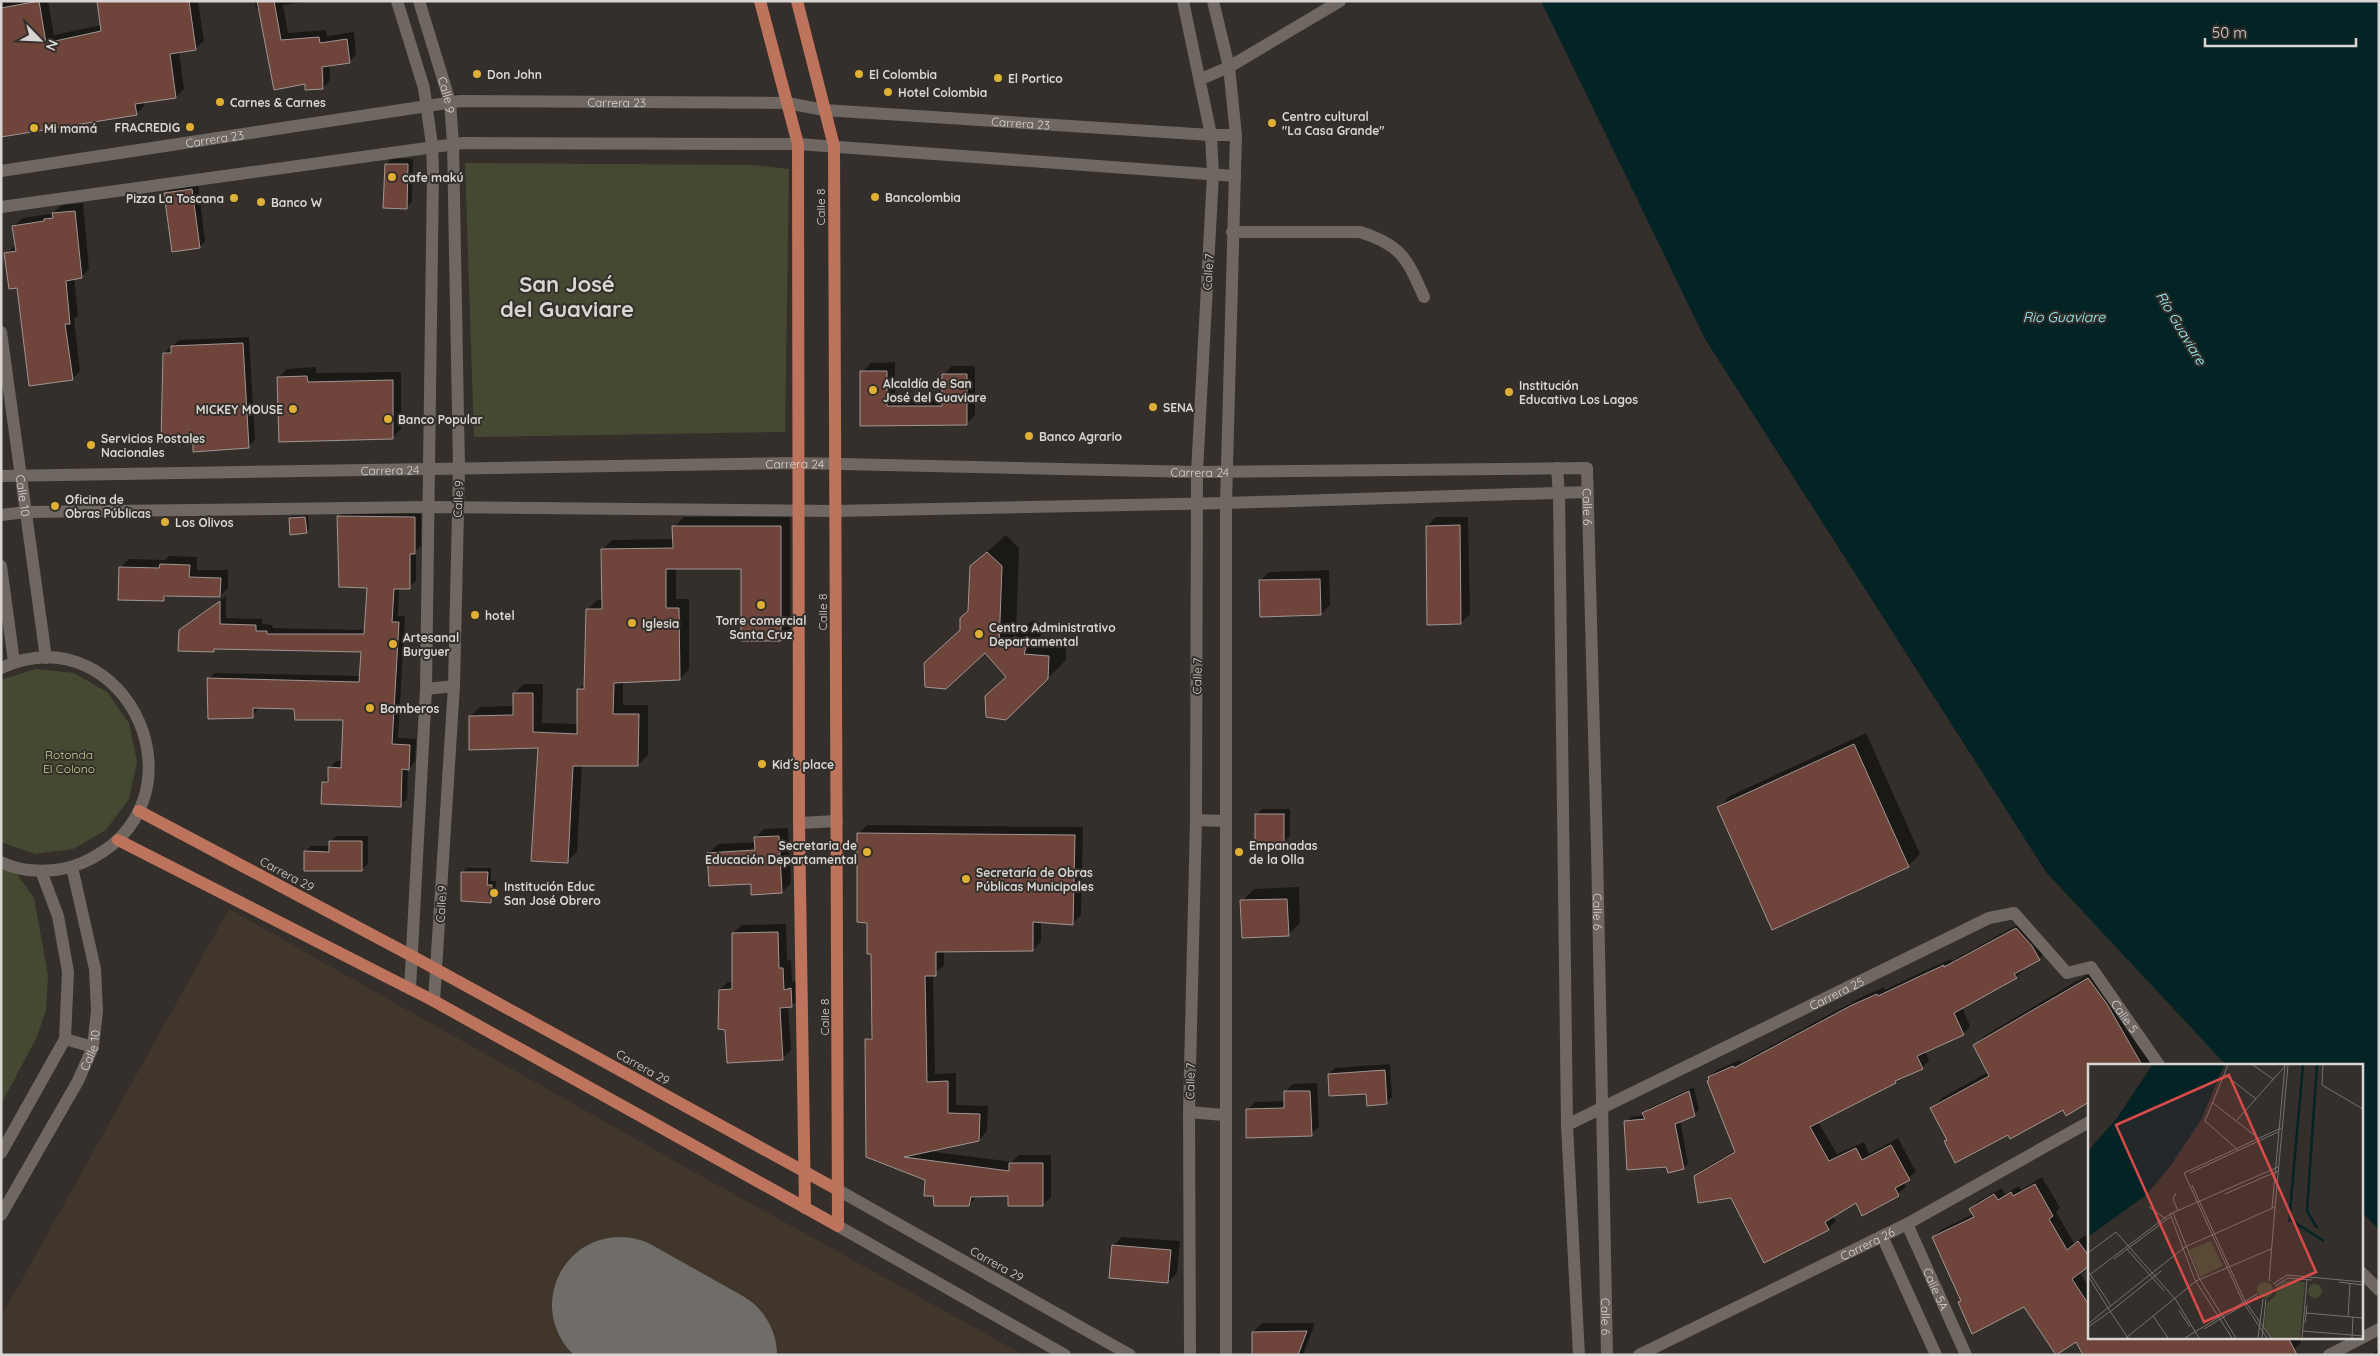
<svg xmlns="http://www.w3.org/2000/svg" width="2380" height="1356" font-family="Quicksand,sans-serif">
<rect width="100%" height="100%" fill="#342f2a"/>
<polygon fill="#40362c" points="229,909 678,1163 1024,1355 1,1355 1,1317"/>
<g fill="#454932">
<polygon points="465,163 752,165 789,169 785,432 474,437"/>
<polygon points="36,669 74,673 107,692 129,723 137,761 129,799 106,830 73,849 35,854 1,842 1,680"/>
<polygon points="1,863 13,868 34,898 48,975 46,1010 36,1039 1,1104"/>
</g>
<polygon fill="#032325" points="1541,1 2379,1 2379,1230 2361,1211 2361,1065 2226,1065 2046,872 1705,339"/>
<g fill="#0007" fill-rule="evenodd">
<polygon points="1,1 48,1 54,35 101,25 98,1 198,1 204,41 195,49 179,52 184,89 176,97 144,101 144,106 136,114 1,136"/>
<path d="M 255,1 L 310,1 L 283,5 L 288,33 L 326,30 L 327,36 L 354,32 L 356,54 L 349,62 L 329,64 L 330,80 L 323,88 L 306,82 L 260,8 L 256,9 ZM 320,60 L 323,60 L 324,83 L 322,83 Z"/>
<polygon points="392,158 413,159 412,202 406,208 386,164"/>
<polygon points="198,184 205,241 200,247 166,193 171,187"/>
<polygon points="83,203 89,269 81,277 74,278 78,315 74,319 80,371 72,379 18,286 6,254 16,245 14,226 22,218 51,214 62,205"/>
<polygon points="249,337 255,440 248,447 194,441 164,353 179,340"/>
<polygon points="895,362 895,398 943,397 943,375 952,366 975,366 975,415 966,424 862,425 862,372 871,363"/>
<polygon points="316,367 316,373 401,372 401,429 392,438 278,378 287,369"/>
<polygon points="345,510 421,511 421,546 416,550 416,581 409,587 399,587 398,616 405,616 398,738 416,739 415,762 408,769 407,799 400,805 323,783 329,776 330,767 336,761 342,761 345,718 296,708 259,707 253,716 208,679 215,673 361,676 363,651 216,648 213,650 180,631 226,596 226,618 262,619 262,624 273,625 272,628 366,630 369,587 338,517"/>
<polygon points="308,515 309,529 307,532 290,518 292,516"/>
<polygon points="684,517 790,517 790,629 780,639 742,568 676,568 676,599 689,599 689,669 680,679 623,681 623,705 648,705 648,755 638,765 582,764 577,852 567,861 539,747 470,717 480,707 514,706 514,694 524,684 543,684 542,723 578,724 578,690 586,682 587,610 597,600 603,600 602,550 612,540 674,539 674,527"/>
<polygon points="1436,517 1468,517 1470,614 1461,623 1427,526"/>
<polygon points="1006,535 1019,548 1016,631 1034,620 1044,626 1040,637 1066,639 1066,660 1048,678 1007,676 985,651 961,629 970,610 971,566"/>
<polygon points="169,556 197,557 197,570 228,570 228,588 220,596 168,595 163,600 121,567 129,559 165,560"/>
<polygon points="1329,570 1330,605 1321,614 1260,581 1269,572"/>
<polygon points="1866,733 1920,854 1908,866 1718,808 1730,796"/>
<polygon points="1262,809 1290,809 1290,836 1284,842 1256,815"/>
<polygon points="867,825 1083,827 1081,915 1072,924 1041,922 1041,941 1033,950 944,950 944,966 933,974 935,1074 956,1073 956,1105 988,1106 987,1131 979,1140 928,1151 1012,1162 1019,1155 1051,1155 1051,1197 1043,1205 1010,1195 977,1196 969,1205 934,1195 926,1180 867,1156 867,1040 874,1033 873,953 858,834"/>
<polygon points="788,828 791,883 782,892 709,853 718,844 756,842 755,838 764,829"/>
<polygon points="336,836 368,836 368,864 362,869 305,852 311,846 331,846 331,841"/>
<polygon points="467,868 491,868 491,881 496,881 495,897 491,901 462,872"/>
<polygon points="1299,887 1300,923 1288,935 1242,901 1254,889"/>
<polygon points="2024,921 2046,951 2039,959 2022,968 2024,970 2016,977 1962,1007 1970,1026 1963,1034 1925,1051 1929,1060 1922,1068 1818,1122 1837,1154 1864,1142 1869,1154 1898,1138 1916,1172 1903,1182 1906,1187 1882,1205 1863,1214 1857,1201 1833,1216 1836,1221 1828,1229 1764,1261 1732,1196 1695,1177 1703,1169 1736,1150 1709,1077 1717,1070 1740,1060 1741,1062 1860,998 1884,987 1885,990 1924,971 1951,959 1952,961"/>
<polygon points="786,924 787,961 791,960 792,982 799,980 800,998 792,1006 788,1006 791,1050 782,1059 726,1029 720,990 728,982 733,982 733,933 742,925"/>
<polygon points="2099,968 2154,1059 2148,1065 2089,1065 2063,1108 2009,1134 1945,1142 1948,1139 1932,1108 1942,1098 1988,1072 1974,1046 1984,1036"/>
<polygon points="1390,1064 1392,1097 1386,1103 1329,1074 1335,1068"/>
<polygon points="1317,1083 1319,1127 1311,1134 1247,1110 1255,1102 1285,1101 1285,1092 1293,1084"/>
<polygon points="1694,1087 1699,1110 1694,1115 1680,1120 1688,1163 1684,1168 1667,1166 1626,1122 1631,1117 1645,1115 1644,1113 1649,1108"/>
<polygon points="2042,1177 2060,1208 2056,1212 2074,1243 2086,1235 2089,1239 2089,1265 2079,1272 2089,1287 2089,1337 2302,1337 2299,1339 2301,1343 2294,1350 2077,1340 2025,1305 1959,1302 1962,1300 1933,1237 1941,1230 1973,1214 1970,1209 1977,1202 2002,1188 2005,1194 2019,1186 2021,1190"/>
<polygon points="1122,1237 1180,1241 1177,1273 1168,1282 1113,1246"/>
<polygon points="1262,1323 1315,1323 1303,1355 1253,1355 1253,1332"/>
<polygon points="2379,1348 2379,1355 2373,1355 2373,1354"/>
</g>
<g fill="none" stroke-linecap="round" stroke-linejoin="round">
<polyline stroke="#706c68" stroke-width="55" points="606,1355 653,1323"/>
<polyline stroke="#706c68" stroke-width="136" points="620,1305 709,1355"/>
</g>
<g fill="#6e443b" stroke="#9f9693">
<polygon points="39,1 46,43 101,31 97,1 189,1 196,50 170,54 176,98 135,104 137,115 1,137 1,8"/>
<polygon points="257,1 274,1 281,40 319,37 320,43 347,39 350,63 322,67 323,89 305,90 305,84 274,90"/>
<polygon points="385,164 408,164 407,209 383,208"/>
<polygon points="192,189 200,248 172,252 164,193"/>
<polygon points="75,211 82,278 66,281 70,324 65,324 73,380 29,386 17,288 9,289 4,253 16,251 12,226 44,221 44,219 53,218 52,213"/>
<polygon points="243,343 249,448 193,452 193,442 161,442 163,353 171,353 171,346"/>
<polygon points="860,371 887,371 887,406 942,406 942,374 967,374 967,425 860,426"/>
<polygon points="307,376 308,382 393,380 393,439 279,442 277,377"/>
<polygon points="337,516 415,517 415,554 410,554 410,589 394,589 392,622 399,622 392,744 410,745 409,770 402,769 401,807 321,804 322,782 328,782 328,767 341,768 343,720 295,720 294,709 253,708 253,718 208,719 207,678 359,682 361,652 214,649 214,652 178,651 179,630 220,601 220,624 256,625 256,631 267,631 267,634 364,634 367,588 339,587"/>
<polygon points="305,517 307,533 290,535 289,518"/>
<polygon points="1460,525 1461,624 1427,625 1426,526"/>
<polygon points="672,526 781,526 781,641 741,641 741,569 666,569 666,608 679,608 680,680 614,683 613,714 639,714 638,766 573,766 568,863 531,861 538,748 469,750 469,716 513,715 513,693 533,693 533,732 577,734 577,689 584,689 586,609 602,609 601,549 673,548"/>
<polygon points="987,552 1002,566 999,647 1015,637 1027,644 1024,654 1049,656 1048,679 1006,720 986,717 985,696 1006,677 985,653 946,689 925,687 924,663 960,630 960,618 968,611 970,566"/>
<polygon points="160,564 190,565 189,577 221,578 220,597 164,596 164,601 118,600 119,567 159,568"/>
<polygon points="1320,579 1321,615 1260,617 1259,580"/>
<polygon points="1854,744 1909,867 1772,930 1717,807"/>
<rect x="1255" y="814" width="29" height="29"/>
<polygon points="857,833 1075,835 1073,925 1033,922 1033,951 936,952 936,976 925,976 927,1082 948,1081 948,1113 980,1114 979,1141 904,1157 1009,1171 1009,1163 1043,1163 1043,1206 1008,1206 1008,1196 971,1197 969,1206 934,1206 933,1196 924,1196 925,1180 866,1157 865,1039 872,1039 871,954 867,954 867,923 857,922"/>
<polygon points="779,836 782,893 751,895 751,884 709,886 707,853 755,850 754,837"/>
<polygon points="329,841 362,841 362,871 304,871 304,851 329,852"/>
<polygon points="461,872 488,872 487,885 492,885 491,903 461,901"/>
<polygon points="1287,899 1289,936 1242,938 1240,900"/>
<polygon points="2016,928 2032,946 2040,960 2014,974 2017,978 1954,1013 1964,1035 1917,1056 1923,1069 1895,1081 1896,1083 1810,1127 1829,1161 1856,1148 1862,1160 1891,1145 1910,1180 1895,1188 1899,1196 1862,1216 1856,1203 1825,1222 1829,1230 1764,1263 1731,1198 1698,1203 1694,1176 1735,1152 1707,1081 1709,1080 1708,1077 1733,1066 1734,1068 1852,1005 1877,994 1878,996 1916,978 1944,965 1944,967"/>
<polygon points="778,932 779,968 783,968 784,990 791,988 792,1007 780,1008 783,1060 727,1063 725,1030 718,1029 719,990 732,989 732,933"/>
<polygon points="2088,978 2107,1004 2142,1065 2089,1065 2089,1102 2066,1116 2063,1110 2010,1139 2008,1135 1955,1163 1944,1141 1947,1140 1930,1108 1989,1076 1973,1045"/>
<polygon points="1385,1070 1387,1104 1367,1106 1366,1094 1329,1096 1328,1074"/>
<polygon points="1284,1091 1310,1091 1312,1136 1246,1138 1246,1109 1284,1108"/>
<polygon points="1689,1091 1695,1116 1675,1124 1684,1169 1668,1173 1666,1167 1627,1170 1624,1121 1645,1119 1642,1113"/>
<polygon points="2035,1184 2053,1216 2049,1219 2067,1250 2078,1241 2089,1256 2089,1266 2072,1279 2089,1305 2089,1337 2288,1337 2297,1355 2083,1355 2076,1342 2056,1355 2024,1307 1972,1334 1958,1302 1961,1301 1932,1237 1974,1217 1969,1209 1994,1194 1998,1200 2011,1192 2013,1196"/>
<polygon points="1112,1245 1171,1250 1168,1283 1109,1278"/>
<polygon points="1307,1331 1298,1355 1252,1355 1252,1332"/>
</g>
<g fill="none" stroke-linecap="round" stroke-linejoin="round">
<g stroke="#6e6762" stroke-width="12">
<polyline points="397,1 424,88 432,145 433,172 426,689 410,989"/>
<path id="s1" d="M 419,1 L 450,102 L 453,143 L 459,468 L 454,686 L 434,1001"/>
<polyline points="1183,1 1211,135 1213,174 1197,472 1196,820 1189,1112 1190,1355"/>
<polyline points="1213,1 1229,67 1236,135 1226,503 1226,1355"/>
<polyline points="1201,79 1229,67 1340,1"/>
<path id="s2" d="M 1,171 L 460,101 L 787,103 L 824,110 L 1211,135 L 1236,135"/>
<polyline points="1,207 463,143 798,144 1235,176"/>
<path d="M 1232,232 L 1360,232 C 1402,245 1407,259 1424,297"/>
<path id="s3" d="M 1,332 L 46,658"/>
<polyline points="1557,468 1559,494 1567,1125 1579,1355"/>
<path id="s4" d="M 1,476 L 798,463 L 1197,472 L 1587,468 L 1597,849 L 1607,1355"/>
<polyline points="1,515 26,512 429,507 835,511 1226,503 1587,492"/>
<polyline points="1,566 14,662"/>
<path d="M 1,668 C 127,610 216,804 82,863 C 58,873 25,874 1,862"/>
<polyline points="426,689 454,686"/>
<polyline points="1196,820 1224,821"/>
<polyline points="799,823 837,821"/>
<polyline points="65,1039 93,1047"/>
<polyline points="1189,1112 1224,1115"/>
<path id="s5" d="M 1567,1125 L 1989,918 L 2014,913 L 2067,973 L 2091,967 L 2159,1065"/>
<polyline points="1,1153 65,1039 68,972 58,916 41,871"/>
<polyline points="838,1190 1130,1355"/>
<path id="s6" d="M 1,1215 L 78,1081 L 93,1047 L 97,1011 L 95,969 L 72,867"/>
<path id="s7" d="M 1907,1224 L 1966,1355"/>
<polyline points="838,1226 1065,1355"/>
<polyline points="1882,1236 1936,1355"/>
<polyline points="2361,1272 2379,1290"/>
<path id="s8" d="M 1639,1355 L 1907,1224 L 2089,1122"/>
<polyline points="2329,1355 2379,1329"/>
</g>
<g stroke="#be735d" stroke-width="12">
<polyline points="760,1 798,144 799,823 805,1208"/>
<polyline points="139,811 412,956 838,1190"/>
<polyline points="118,840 434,1001 838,1226 834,146 797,1"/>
</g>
</g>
<g fill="#e0b034" stroke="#342f2a" stroke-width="2">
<circle cx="477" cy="74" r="5"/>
<circle cx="859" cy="74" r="5"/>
<circle cx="998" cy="78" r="5"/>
<circle cx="888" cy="92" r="5"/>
<circle cx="220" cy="102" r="5"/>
<circle cx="1272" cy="123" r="5"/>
<circle cx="190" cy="127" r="5"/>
<circle cx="34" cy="128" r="5"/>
<circle cx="392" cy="177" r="5"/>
<circle cx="875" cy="197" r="5"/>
<circle cx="234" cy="198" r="5"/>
<circle cx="261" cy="202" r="5"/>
<circle cx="873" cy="390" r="5"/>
<circle cx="1509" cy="392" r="5"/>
<circle cx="1153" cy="407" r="5"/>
<circle cx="293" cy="409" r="5"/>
<circle cx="388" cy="419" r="5"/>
<circle cx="1029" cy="436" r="5"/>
<circle cx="91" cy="445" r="5"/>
<circle cx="55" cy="506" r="5"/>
<circle cx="165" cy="522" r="5"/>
<circle cx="761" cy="605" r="5"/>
<circle cx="475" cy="615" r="5"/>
<circle cx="632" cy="623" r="5"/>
<circle cx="979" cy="634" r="5"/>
<circle cx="393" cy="644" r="5"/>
<circle cx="370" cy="708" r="5"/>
<circle cx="762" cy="764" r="5"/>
<circle cx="867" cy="852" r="5"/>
<circle cx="1239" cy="852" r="5"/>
<circle cx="966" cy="879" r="5"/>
<circle cx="494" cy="893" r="5"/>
</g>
<g text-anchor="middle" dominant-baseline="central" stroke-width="4" stroke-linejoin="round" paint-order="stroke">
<g font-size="12" font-weight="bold" fill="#d9d5d2" stroke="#342f2a" text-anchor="start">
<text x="487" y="74">Don John</text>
<text x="869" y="74">El Colombia</text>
<text x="1008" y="78">El Portico</text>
<text x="898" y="92">Hotel Colombia</text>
<text x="230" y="102">Carnes &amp; Carnes</text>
<text x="1282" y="116">Centro cultural<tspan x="1282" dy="14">"La Casa Grande"</tspan></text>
<text x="180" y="127" text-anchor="end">FRACREDIG</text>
<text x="44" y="128">Mi mamá</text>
<text x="402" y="177">cafe makú</text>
<text x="885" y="197">Bancolombia</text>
<text x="224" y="198" text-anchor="end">Pizza La Toscana</text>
<text x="271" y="202">Banco W</text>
<text x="883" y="383">Alcaldía de San<tspan x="883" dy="14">José del Guaviare</tspan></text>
<text x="1519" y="385">Institución<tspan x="1519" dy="14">Educativa Los Lagos</tspan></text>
<text x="1163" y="407">SENA</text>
<text x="283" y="409" text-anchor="end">MICKEY MOUSE</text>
<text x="398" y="419">Banco Popular</text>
<text x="1039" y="436">Banco Agrario</text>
<text x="101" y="438">Servicios Postales<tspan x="101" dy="14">Nacionales</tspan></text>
<text x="65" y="499">Oficina de<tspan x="65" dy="14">Obras Públicas</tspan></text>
<text x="175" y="522">Los Olivos</text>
<text x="485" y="615">hotel</text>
<text x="761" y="620" text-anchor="middle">Torre comercial<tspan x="761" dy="14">Santa Cruz</tspan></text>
<text x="642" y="623">Iglesia</text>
<text x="989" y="627">Centro Administrativo<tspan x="989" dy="14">Departamental</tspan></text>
<text x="403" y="637">Artesanal<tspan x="403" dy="14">Burguer</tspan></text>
<text x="380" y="708">Bomberos</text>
<text x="772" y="764">Kid´s place</text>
<text x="857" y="845" text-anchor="end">Secretaria de<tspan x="857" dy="14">Educación Departamental</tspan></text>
<text x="1249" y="845">Empanadas<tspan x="1249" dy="14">de la Olla</tspan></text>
<text x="976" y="872">Secretaría de Obras<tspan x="976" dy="14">Públicas Municipales</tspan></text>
<text x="504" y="886">Institución Educ<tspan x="504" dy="14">San José Obrero</tspan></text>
</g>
<g font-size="12" fill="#d9d5d2" stroke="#342f2a">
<text stroke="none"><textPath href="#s1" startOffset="98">Calle 9</textPath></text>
<text stroke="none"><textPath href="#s2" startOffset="621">Carrera 23</textPath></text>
<text stroke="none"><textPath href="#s2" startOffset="1026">Carrera 23</textPath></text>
<text stroke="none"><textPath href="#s2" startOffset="216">Carrera 23</textPath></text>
<text transform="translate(820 207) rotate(-90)">Calle 8</text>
<text transform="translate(1208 272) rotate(-87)">Calle 7</text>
<text stroke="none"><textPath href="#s4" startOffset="794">Carrera 24</textPath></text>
<text stroke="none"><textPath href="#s4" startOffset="389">Carrera 24</textPath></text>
<text stroke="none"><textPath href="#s4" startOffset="1199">Carrera 24</textPath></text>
<text stroke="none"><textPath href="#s3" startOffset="165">Calle 10</textPath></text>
<text transform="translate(458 499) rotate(-88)">Calle 9</text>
<text stroke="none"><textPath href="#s4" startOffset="1625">Calle 6</textPath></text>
<text transform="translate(822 612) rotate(-90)">Calle 8</text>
<text transform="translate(1197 676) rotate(-89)">Calle 7</text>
<text transform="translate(287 874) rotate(28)">Carrera 29</text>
<text transform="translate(441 904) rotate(-87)">Calle 9</text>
<text stroke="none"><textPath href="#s4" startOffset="2030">Calle 6</textPath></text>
<text stroke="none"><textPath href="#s5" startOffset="300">Carrera 25</textPath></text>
<text stroke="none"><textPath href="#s5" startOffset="660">Calle 5</textPath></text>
<text transform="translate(824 1017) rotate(-90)">Calle 8</text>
<text stroke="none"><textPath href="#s6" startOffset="188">Calle 10</textPath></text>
<text transform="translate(643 1067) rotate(29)">Carrera 29</text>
<text transform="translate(1190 1081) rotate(-89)">Calle 7</text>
<text stroke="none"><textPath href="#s8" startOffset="254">Carrera 26</textPath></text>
<text transform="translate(997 1264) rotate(29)">Carrera 29</text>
<text stroke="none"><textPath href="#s7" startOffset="71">Calle 5A</textPath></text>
<text stroke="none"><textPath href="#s4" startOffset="2435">Calle 6</textPath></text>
</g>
<g font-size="12" fill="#c3ce8a" stroke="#342f2a">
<text x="69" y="754">Rotonda<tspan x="69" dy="14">El Colono</tspan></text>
</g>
<g font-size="14" font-style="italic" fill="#94f3fc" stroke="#342f2a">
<text x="2064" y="317">Rio Guaviare</text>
<text transform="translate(2181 328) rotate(59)">Río Guaviare</text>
</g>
<g font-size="22" font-weight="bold" fill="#d9d5d2" stroke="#342f2a">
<text x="567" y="284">San José<tspan x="567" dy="25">del Guaviare</tspan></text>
</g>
</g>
<g transform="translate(2088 1064)">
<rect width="275" height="275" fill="#342f2a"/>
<path d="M 123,177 L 135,202 L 112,213 L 101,186 ZM 198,217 L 217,218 L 212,274 L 183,274 L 176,263 L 179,239 L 187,232 L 189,222 ZM169 226a8 8 0 1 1 16 0a8 8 0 1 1-16 0ZM220 227a7 7 0 1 1 14 0a7 7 0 1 1-14 0Z" fill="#454932"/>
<path d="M 64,1 L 136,1 L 113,56 L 81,104 L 58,131 L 0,173 L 0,87 L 29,54 Z" fill="#032325"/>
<path fill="none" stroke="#032325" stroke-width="2.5" d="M 201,155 L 236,177M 201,158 L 215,1M 229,164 L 219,147 L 229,1"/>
<path fill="none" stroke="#76716d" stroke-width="1" d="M 140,1 L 117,57 L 151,87M 165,1 L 185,15M 235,1 L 234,21 L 275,45M 136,10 L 168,35M 125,39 L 170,74M 149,56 L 197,2M 102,109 L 190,68M 104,121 L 157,237 L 183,274M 88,129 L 85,135 L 90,147M 137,130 L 190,107M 61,143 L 78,155M 187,143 L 200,1M 184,144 L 197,1M 85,149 L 111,214 L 148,274M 82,150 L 107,216 L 144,274M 39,185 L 76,227M 0,189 L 28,168 L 88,236 L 111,274M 26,195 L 82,153M 0,207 L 23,242M 0,212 L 82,150 L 190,103M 0,212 L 20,244 L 0,260M 251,218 L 275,221M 185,220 L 199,211 L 275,218M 187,222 L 200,214 L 224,216M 91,246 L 102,263M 23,247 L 73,207M 218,249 L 275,254M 65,252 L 80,274M 260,253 L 262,219M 217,259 L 219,241M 0,263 L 23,247M 116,265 L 170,232M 215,267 L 275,272M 38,274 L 108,217 L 183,185M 40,274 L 20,244 L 97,183 L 187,143 L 181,217M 97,274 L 169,230M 170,274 L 175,235M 174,274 L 178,235M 179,274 L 155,238 L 96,109 L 193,64M 214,274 L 219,215M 264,274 L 265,253"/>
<path fill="#d74b4a" fill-opacity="0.15" stroke="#d74b4a" stroke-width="2.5" d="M 141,11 L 228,208 L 116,258 L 28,61 Z"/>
<rect width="275" height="275" fill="none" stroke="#d9d5d2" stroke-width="2.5"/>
</g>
<rect width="2380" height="1356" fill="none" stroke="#d9d5d2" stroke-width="5"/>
<g transform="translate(40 40) rotate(114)" stroke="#342f2a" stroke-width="4" paint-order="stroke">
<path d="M0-4L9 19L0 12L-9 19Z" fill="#d9d5d2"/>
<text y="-8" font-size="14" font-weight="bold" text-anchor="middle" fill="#d9d5d2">N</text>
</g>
<path d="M2205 38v8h151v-8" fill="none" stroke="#d9d5d2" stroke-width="2.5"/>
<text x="2212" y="38" font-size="15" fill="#d9d5d2" stroke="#342f2a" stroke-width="4" paint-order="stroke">50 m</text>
</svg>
